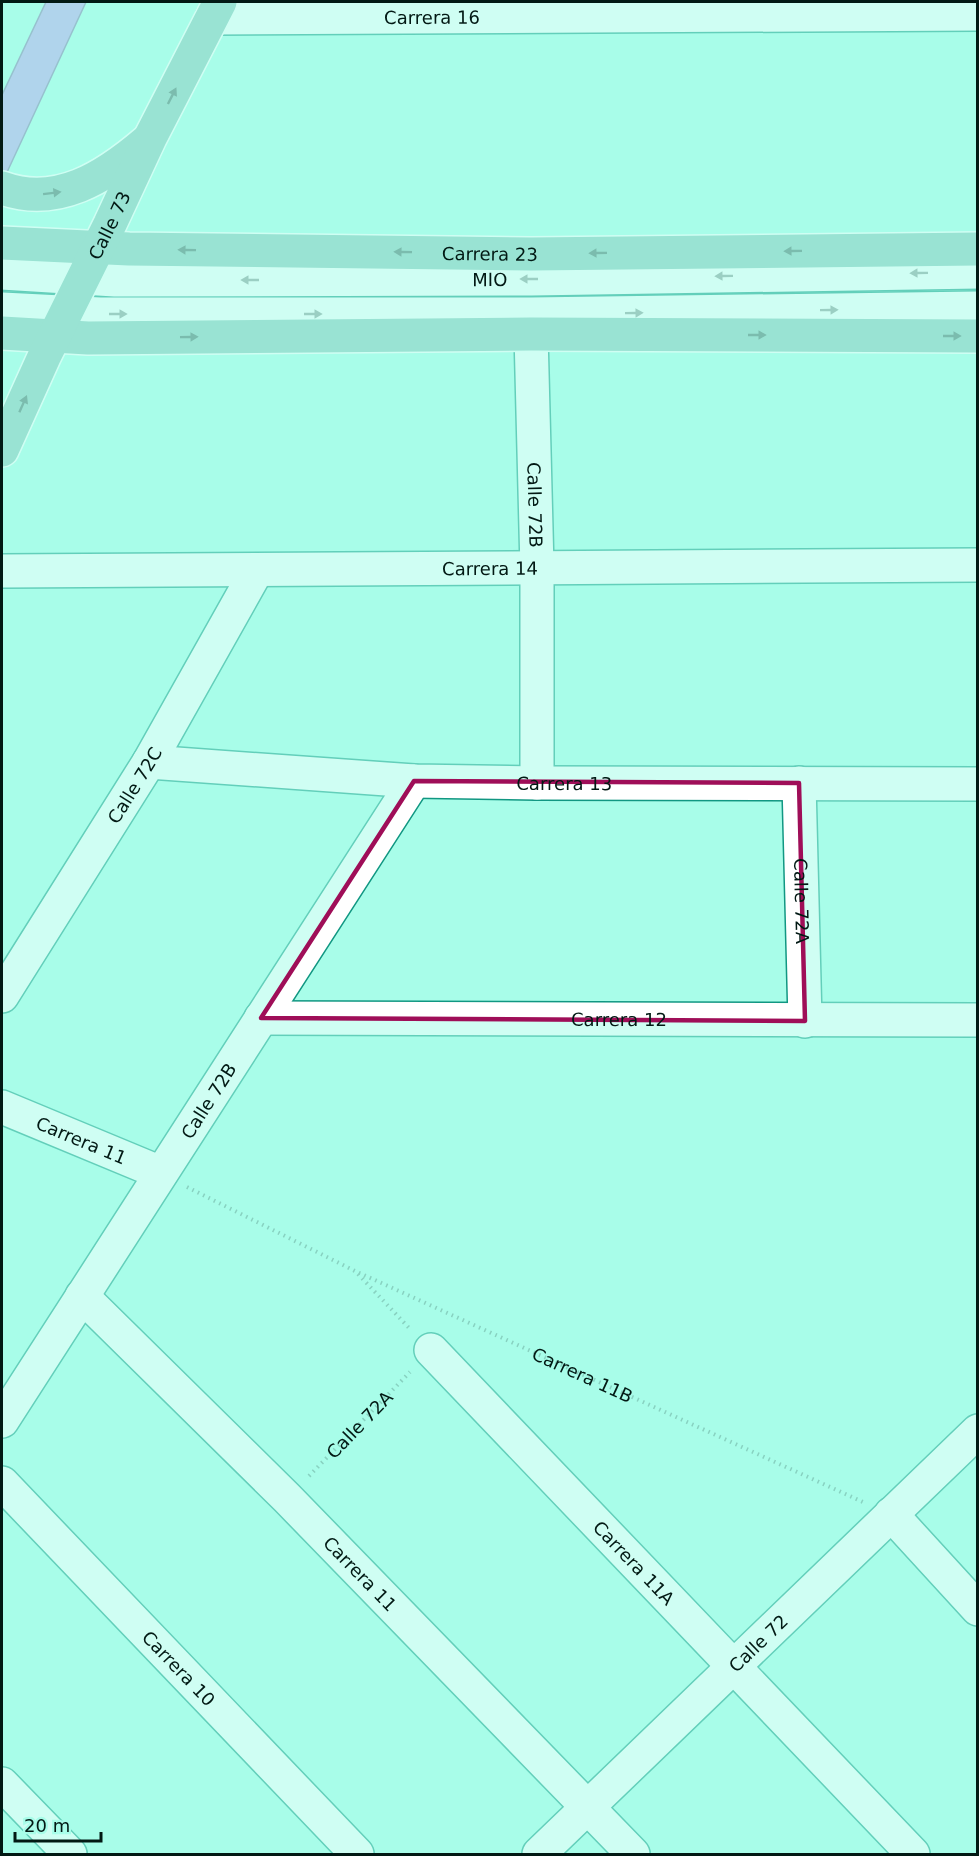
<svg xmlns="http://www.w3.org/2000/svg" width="979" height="1856" font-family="'DejaVu Sans',sans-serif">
<rect width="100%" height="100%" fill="#a8fde9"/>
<polygon fill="#baa2ef" stroke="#8379ad" stroke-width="1.5" points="46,2 86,2 2,183 2,95"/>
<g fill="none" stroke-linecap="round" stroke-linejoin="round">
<defs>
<g id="minor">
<path id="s3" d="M 212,18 L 978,14"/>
<path id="s4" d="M 2,273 L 115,280 L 531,279 L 978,272"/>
<polyline points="2,309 100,314 531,314 978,308"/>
<path id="s5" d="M 531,334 L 537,568 L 537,783"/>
<path id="s6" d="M 2,571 L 978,565"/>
<path id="s7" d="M 149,762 L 414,781 L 537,783 L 978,784"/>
<path id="s8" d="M 799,783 L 805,1021"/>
<path id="s9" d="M 2,996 L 149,762 L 257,570"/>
<path id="s10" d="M 261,1018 L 978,1020"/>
<path id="s11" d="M 2,1107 L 161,1173"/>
<path id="s12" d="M 82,1296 L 287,1498 L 633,1854"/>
<path id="s13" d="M 431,1350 L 913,1854"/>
<path id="s14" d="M 2,1421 L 414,781"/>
<path id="s15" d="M 2,1483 L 357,1854"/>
<polyline points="891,1514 978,1609"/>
<polyline points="2,1784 70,1854"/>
<path id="s16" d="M 539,1854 L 978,1431"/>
</g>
<g id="major">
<path d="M 2,188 C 57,208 105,177 146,142"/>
<path id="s17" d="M 2,243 L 129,249 L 531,254 L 978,249"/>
<polyline points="2,333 88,338 531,334 978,336"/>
<path id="s18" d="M 2,450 L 44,357 L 110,224 L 150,138 L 220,2"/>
</g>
</defs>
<use href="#minor" stroke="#119782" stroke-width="36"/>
<use href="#major" stroke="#fff" stroke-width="36"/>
<g stroke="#629d90" stroke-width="4" stroke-dasharray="1.5 4.5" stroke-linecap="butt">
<path id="s1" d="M 187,1187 L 355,1271 L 863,1502"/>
<polyline points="358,1274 411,1330"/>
<path id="s2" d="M 309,1476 L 410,1372"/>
</g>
<use href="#minor" stroke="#fff" stroke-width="33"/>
<use href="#major" stroke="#88c3b8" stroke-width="33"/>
</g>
<defs><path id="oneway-solid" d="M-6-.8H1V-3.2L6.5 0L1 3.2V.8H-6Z" transform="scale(1.5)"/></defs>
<g fill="#456e66">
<use href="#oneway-solid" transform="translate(172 96) rotate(-63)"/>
<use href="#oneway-solid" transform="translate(52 193) rotate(-7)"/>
<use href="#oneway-solid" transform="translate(187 250) rotate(-179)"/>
<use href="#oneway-solid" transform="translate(793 251) rotate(179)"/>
<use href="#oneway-solid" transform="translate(403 252) rotate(-179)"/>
<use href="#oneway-solid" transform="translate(598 253) rotate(179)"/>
<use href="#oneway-solid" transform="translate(757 335)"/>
<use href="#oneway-solid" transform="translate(952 336)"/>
<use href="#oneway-solid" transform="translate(189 337) rotate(-1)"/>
<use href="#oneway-solid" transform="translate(23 404) rotate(-66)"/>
</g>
<g fill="#8d9895">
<use href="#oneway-solid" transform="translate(919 273) rotate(179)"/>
<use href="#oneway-solid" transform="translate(724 276) rotate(179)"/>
<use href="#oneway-solid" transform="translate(529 279) rotate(180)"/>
<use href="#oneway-solid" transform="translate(250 280) rotate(180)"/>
<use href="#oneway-solid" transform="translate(829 310) rotate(-1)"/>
<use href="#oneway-solid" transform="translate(634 313) rotate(-1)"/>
<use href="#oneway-solid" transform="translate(118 314)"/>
<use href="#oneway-solid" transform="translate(313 314)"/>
</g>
<path d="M0 0H979V1856H0ZM 414,781 L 799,783 L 805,1021 L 261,1018 Z" fill="#a8fde9" fill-opacity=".55" fill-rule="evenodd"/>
<path fill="none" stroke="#9f0e58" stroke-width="4.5" stroke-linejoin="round" d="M 414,781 L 799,783 L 805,1021 L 261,1018 Z"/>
<g text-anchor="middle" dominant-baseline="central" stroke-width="6" stroke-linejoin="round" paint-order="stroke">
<g font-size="18" fill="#021914" stroke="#a8fde9">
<text stroke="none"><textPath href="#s3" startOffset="220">Carrera 16</textPath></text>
<text stroke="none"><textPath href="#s18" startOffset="249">Calle 73</textPath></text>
<text stroke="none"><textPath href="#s17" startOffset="488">Carrera 23</textPath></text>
<text stroke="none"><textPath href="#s4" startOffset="488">MIO</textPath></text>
<text stroke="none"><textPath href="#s5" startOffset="171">Calle 72B</textPath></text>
<text stroke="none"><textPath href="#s6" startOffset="488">Carrera 14</textPath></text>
<text stroke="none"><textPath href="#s7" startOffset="416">Carrera 13</textPath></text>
<text stroke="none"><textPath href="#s9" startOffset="249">Calle 72C</textPath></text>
<text stroke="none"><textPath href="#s8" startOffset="118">Calle 72A</textPath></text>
<text stroke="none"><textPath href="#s10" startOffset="358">Carrera 12</textPath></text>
<text stroke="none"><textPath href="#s14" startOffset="381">Calle 72B</textPath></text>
<text stroke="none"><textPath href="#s11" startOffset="86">Carrera 11</textPath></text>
<text stroke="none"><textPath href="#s1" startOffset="438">Carrera 11B</textPath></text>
<text stroke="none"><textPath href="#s2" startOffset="72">Calle 72A</textPath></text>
<text stroke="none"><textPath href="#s13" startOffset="294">Carrera 11A</textPath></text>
<text stroke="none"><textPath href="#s12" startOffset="393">Carrera 11</textPath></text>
<text stroke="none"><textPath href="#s16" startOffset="304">Calle 72</textPath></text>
<text stroke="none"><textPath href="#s15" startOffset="256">Carrera 10</textPath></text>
</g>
</g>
<rect width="979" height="1856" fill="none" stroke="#021914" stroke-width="6"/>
<path d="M15 1832v9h86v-9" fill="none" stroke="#021914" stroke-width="3"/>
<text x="24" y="1832" font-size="18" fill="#021914" stroke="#a8fde9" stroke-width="4.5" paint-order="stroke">20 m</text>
</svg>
